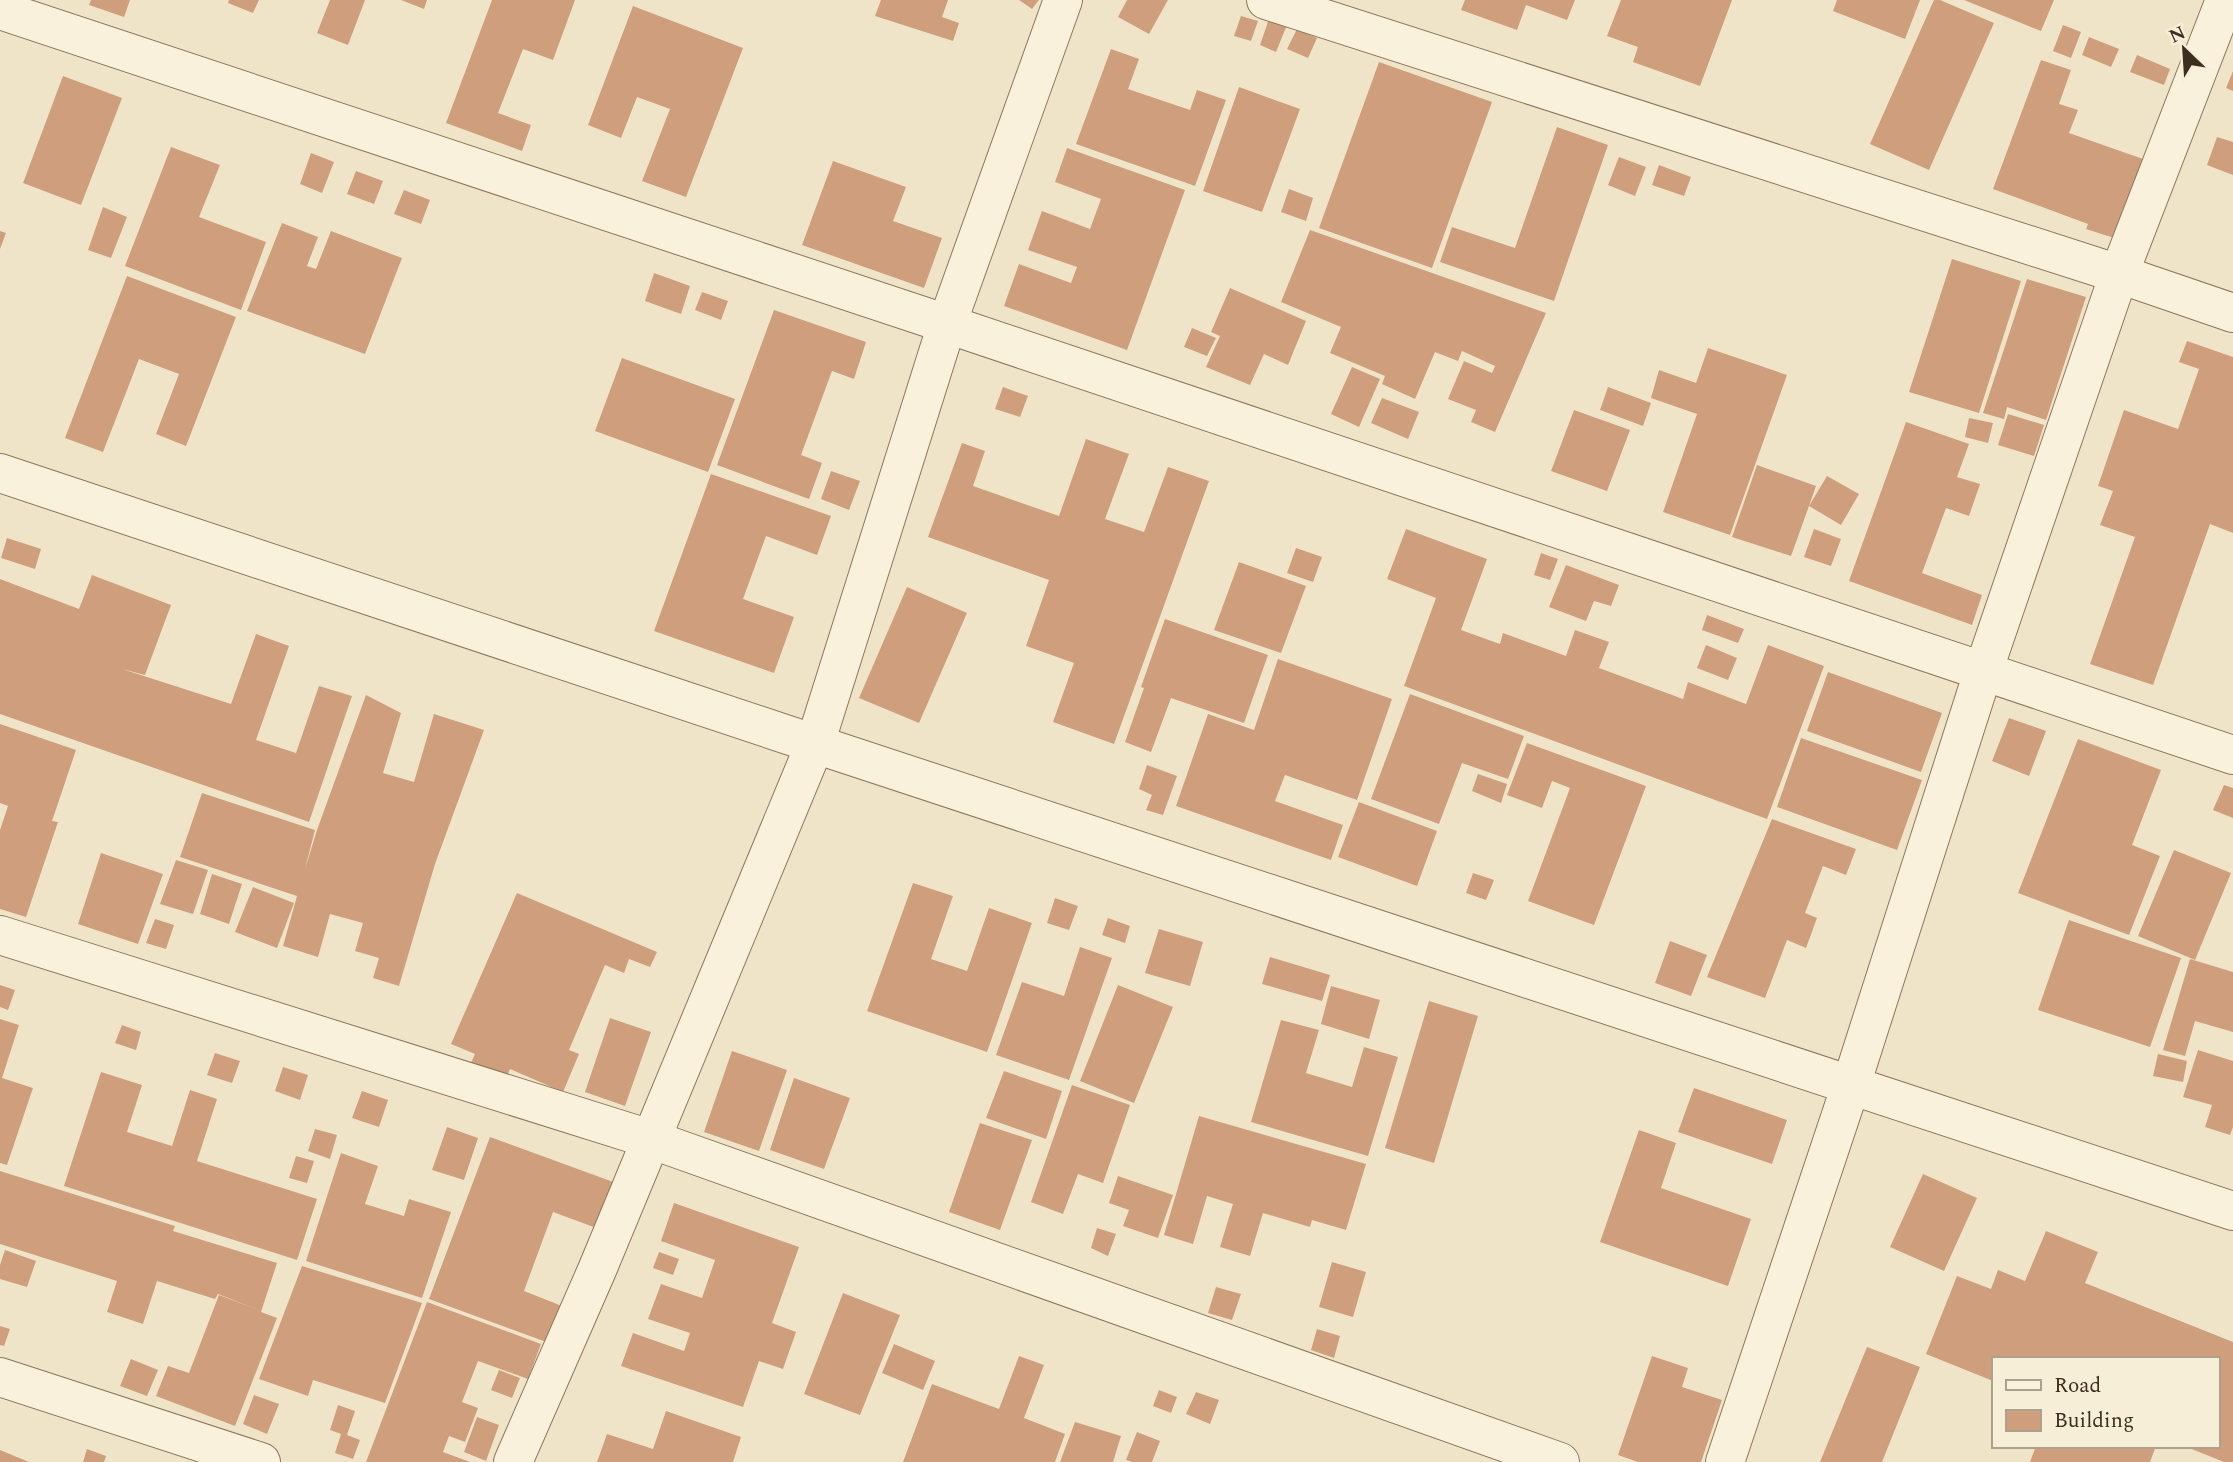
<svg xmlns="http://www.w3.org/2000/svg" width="2233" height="1462" font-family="Spectral,serif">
<rect width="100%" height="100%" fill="#f0e4c8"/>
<g fill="#cf9f7d">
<polygon points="91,0 130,0 124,17 89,5"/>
<polygon points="229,0 259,0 253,13 228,3"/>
<polygon points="330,0 365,0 348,45 317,33"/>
<polygon points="401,0 427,0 424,9"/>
<polygon points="492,0 575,0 553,60 523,49 498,113 531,125 522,151 446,123"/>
<polygon points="881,0 948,0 942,17 959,23 953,41 875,16"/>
<polygon points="1019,0 1039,0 1032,9"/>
<polygon points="1127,0 1168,0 1149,34 1118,17"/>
<polygon points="1465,0 1575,0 1567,20 1526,5 1517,30 1461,10"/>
<polygon points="1621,0 1732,0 1700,86 1633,62 1638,47 1607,36"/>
<polygon points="1837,0 1920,0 1905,39 1833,11"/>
<polygon points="1934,0 1940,0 1994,23 1929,170 1870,144"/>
<polygon points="1964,0 2054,0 2041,31"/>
<polygon points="633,6 743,48 686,197 642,181 670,109 637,97 621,138 588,125"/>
<polygon points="1241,16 1258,21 1251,41 1234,36"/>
<polygon points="1269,19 1287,25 1276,52 1260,45"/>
<polygon points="2063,25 2081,32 2071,58 2053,51"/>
<polygon points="1297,29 1317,38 1308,58 1287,49"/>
<polygon points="2089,37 2119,49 2111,67 2082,55"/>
<polygon points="1111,49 1139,59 1128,89 1190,110 1197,90 1226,100 1195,186 1076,144"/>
<polygon points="2137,55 2170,69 2164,85 2130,72"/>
<polygon points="2041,60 2071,70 2059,104 2078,110 2069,133 2143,159 2114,238 2086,229 2088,224 1993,189"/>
<polygon points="1379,62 1492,102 1432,268 1319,228"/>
<polygon points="2233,71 2233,91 2226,88"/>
<polygon points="63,76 122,98 81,205 23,183"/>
<polygon points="1239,87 1300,109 1262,212 1203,191"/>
<polygon points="1557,127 1608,145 1554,301 1440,262 1452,227 1515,248"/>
<polygon points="2217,137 2233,142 2233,175 2207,165"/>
<polygon points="171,147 220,165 199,217 266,242 241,310 125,266"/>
<polygon points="1067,148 1185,190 1127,350 1004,306 1019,264 1071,283 1077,267 1028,250 1042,211 1090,229 1101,199 1055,182"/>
<polygon points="311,153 334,162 322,193 300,184"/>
<polygon points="1619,157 1646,167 1635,196 1608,185"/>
<polygon points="833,161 906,187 893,221 942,238 924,288 802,245"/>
<polygon points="1659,165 1691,177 1684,196 1652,185"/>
<polygon points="356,171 383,181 374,204 347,194"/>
<polygon points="1289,189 1313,198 1306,221 1281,212"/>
<polygon points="404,190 430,200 421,224 394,214"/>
<polygon points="103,207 127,217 111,258 88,250"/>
<polygon points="282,223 318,237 307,266 316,269 331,231 402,258 365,354 247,311"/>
<polygon points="1310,230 1546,313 1495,432 1471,422 1476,410 1448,399 1464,361 1492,373 1495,366 1462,351 1458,361 1435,352 1415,399 1382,384 1385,376 1330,353 1341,327 1281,302"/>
<polygon points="0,231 6,233 0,249"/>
<polygon points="1952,259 2021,281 1979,413 1909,392"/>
<polygon points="654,273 690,286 681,314 645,301"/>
<polygon points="127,276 236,317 186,446 156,434 179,374 139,359 103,452 65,438"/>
<polygon points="2027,279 2086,297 2046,420 2007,407 2004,419 1983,413"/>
<polygon points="1230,288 1306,321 1288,365 1264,354 1250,385 1206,367 1220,336 1211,332"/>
<polygon points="702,292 728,301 721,320 695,310"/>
<polygon points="774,310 866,342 854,379 832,371 801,455 822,463 809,499 717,465"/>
<polygon points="1192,328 1216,338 1207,356 1184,347"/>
<polygon points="2187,341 2233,357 2233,533 2210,524 2153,685 2090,664 2135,537 2100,525 2113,491 2098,486 2124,410 2178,429 2199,369 2179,362"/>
<polygon points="1708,348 1787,375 1730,535 1663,512 1697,414 1651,398 1659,370 1696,383"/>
<polygon points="622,358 735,399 708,472 595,431"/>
<polygon points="1352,367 1380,379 1359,427 1331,414"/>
<polygon points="1003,387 1028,396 1020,417 995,409"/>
<polygon points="1608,387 1651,403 1643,426 1600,410"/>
<polygon points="1382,398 1419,412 1408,439 1371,423"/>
<polygon points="1574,410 1630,430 1607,491 1551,471"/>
<polygon points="2008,414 2044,425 2034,456 1998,445"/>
<polygon points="1969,418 1993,423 1988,443 1965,437"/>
<polygon points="1906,422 1969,444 1957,477 1980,484 1969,516 1946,508 1922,573 1982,595 1972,625 1849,581"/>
<polygon points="1086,439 1129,454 1105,519 1144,532 1168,467 1209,481 1114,744 1053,722 1074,663 1026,646 1049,580 928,537 962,443 985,451 973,486 1059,516"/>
<polygon points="1757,465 1816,486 1809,506 1827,476 1859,494 1841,525 1809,506 1791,556 1732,537"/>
<polygon points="831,471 860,481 849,510 821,499"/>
<polygon points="711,474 831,516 817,555 766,536 743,599 794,617 774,673 654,631"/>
<polygon points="1406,529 1487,559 1461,630 1500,644 1503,633 1566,656 1575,630 1609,642 1599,668 1683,699 1688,682 1746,704 1768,645 1824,666 1767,819 1404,686 1436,598 1387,579"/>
<polygon points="1814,529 1841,539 1831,566 1804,557"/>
<polygon points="7,538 41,549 35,569 1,558"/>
<polygon points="1296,548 1322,557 1313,582 1287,573"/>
<polygon points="1541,553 1558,559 1550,580 1534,575"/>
<polygon points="1239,562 1306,586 1281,653 1214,630"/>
<polygon points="1566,565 1619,585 1611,606 1594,601 1586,621 1549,607"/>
<polygon points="92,575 171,605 145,675 122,669 231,704 256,634 289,646 256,740 296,753 319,686 352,696 309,822 0,714 0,579 79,609"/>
<polygon points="907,587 967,613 919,723 859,698"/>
<polygon points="1707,615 1744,629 1738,643 1702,630"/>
<polygon points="1165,619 1268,655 1244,723 1171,698 1151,752 1125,742 1144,688 1141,687"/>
<polygon points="1706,645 1737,658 1728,680 1697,668"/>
<polygon points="1278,659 1392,699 1357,800 1285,775 1275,801 1343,825 1331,860 1176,806 1208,714 1254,730"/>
<polygon points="1828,672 1942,713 1921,772 1807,731"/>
<polygon points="1410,694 1524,736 1508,779 1462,763 1439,824 1371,799"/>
<polygon points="366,695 401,713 383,773 414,782 434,714 484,730 435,864 399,986 373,978 379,958 355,951 363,923 330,914 318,957 283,946 297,896 180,857 202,793 315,830 305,869 317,830"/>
<polygon points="2009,718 2046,731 2029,776 1992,761"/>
<polygon points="0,724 76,750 52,821 58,822 26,917 0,909 0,830 8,806 0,803"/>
<polygon points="1801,738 1922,780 1897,850 1777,807"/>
<polygon points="2078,739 2161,770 2132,845 2160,856 2129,935 2018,893"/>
<polygon points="1527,743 1646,786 1594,925 1528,901 1570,788 1552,781 1542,808 1507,795"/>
<polygon points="1147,765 1177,776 1163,815 1146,810 1152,795 1139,789"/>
<polygon points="1478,774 1507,784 1501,803 1472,791"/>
<polygon points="2224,785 2233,788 2233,818 2213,810"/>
<polygon points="1359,802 1437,831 1417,886 1338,857"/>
<polygon points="1772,819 1856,849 1846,875 1823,866 1805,913 1817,918 1806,948 1787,940 1765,998 1707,977"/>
<polygon points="2174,850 2231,873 2195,960 2138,936"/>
<polygon points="101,853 163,874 138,944 78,924"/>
<polygon points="176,860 208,870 193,914 160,904"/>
<polygon points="1473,873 1494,880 1486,900 1466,893"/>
<polygon points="212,874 242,884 229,924 200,914"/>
<polygon points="913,883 953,896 931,959 967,971 989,908 1032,923 987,1052 867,1011"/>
<polygon points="253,887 294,903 277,948 235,932"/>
<polygon points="517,893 657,952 650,967 629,959 624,973 605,965 569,1050 579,1054 563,1092 510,1069 505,1081 470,1065 475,1054 451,1044"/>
<polygon points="1055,898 1078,906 1069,930 1047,923"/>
<polygon points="1108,918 1130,926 1125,943 1102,935"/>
<polygon points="155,919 174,925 166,949 146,943"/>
<polygon points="2069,920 2181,958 2150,1047 2038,1010"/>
<polygon points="1159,929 1203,942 1190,986 1145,973"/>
<polygon points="1670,941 1707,955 1691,996 1655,983"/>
<polygon points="1080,947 1112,958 1069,1080 996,1055 1022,982 1064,996"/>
<polygon points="1270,957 1330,975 1322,1001 1262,984"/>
<polygon points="2190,959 2233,972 2233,1032 2195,1021 2185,1056 2163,1050"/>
<polygon points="0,985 15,990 8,1010 0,1007"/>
<polygon points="1118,985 1173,1007 1134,1103 1080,1081"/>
<polygon points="1331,986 1380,1000 1369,1039 1321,1024"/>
<polygon points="1429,1001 1478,1016 1434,1163 1385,1148"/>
<polygon points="610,1018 651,1032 625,1106 585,1092"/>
<polygon points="0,1019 19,1025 2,1078 33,1088 7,1165 0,1163"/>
<polygon points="1281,1020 1319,1030 1306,1073 1352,1087 1364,1047 1398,1057 1368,1156 1251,1122"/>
<polygon points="122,1025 141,1032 136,1050 115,1043"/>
<polygon points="2198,1050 2233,1061 2233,1127 2230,1135 2205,1127 2212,1105 2183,1097"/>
<polygon points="732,1051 787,1070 759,1151 704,1132"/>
<polygon points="215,1053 240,1061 232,1083 207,1075"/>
<polygon points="2158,1054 2187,1061 2183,1082 2153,1076"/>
<polygon points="283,1067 308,1075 300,1100 275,1091"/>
<polygon points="1004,1071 1062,1091 1046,1139 986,1118"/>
<polygon points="101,1072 142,1085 127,1132 172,1146 190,1090 217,1099 197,1161 317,1199 297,1260 64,1186"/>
<polygon points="794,1078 850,1098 824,1169 770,1150"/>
<polygon points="1072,1085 1130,1105 1103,1183 1078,1174 1063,1214 1031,1202"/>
<polygon points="1694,1088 1787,1120 1772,1164 1678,1132"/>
<polygon points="362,1091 388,1100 379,1127 352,1118"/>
<polygon points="1199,1116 1366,1164 1346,1230 1312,1220 1310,1227 1263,1213 1250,1256 1220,1247 1233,1204 1207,1196 1193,1244 1164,1235"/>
<polygon points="980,1123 1032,1140 1000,1230 949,1212"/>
<polygon points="447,1127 478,1138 464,1180 432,1170"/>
<polygon points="315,1129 337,1135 330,1159 308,1151"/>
<polygon points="1639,1130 1676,1143 1661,1188 1751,1219 1728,1286 1600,1242"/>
<polygon points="490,1137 616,1183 599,1229 553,1212 524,1291 562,1306 549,1343 429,1299"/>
<polygon points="341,1153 378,1166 365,1204 404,1216 409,1199 451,1212 422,1298 306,1261"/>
<polygon points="296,1156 314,1161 307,1183 289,1178"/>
<polygon points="0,1171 175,1226 173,1231 277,1263 261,1312 277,1318 235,1426 156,1396 168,1366 189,1373 219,1295 256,1309 218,1294 215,1299 157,1281 143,1324 107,1312 117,1281 0,1244"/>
<polygon points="1923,1174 1977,1198 1944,1271 1890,1247"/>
<polygon points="1118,1176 1173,1195 1158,1238 1123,1226 1129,1210 1109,1203"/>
<polygon points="674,1203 799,1247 772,1323 796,1332 783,1369 759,1361 743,1407 621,1366 633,1333 684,1351 690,1333 648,1319 661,1284 702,1298 715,1260 661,1241"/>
<polygon points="1097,1228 1116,1234 1108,1256 1091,1248"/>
<polygon points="2046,1231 2098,1252 2085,1283 2233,1342 2233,1462 2224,1462 2184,1446 2217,1446 2217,1359 1993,1359 1993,1381 1926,1354 1957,1276 1991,1289 1998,1270 2025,1281"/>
<polygon points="5,1250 36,1261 27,1287 0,1279 0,1265"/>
<polygon points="659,1252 679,1259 673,1275 653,1268"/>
<polygon points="1332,1262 1366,1272 1353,1317 1319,1307"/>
<polygon points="302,1266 422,1303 385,1403 313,1380 308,1396 259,1379"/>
<polygon points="1216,1287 1241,1294 1232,1320 1208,1313"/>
<polygon points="843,1293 900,1315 860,1415 804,1394"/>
<polygon points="427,1302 541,1344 528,1379 478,1361 462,1402 478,1408 465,1442 449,1436 443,1452 470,1462 366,1462"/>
<polygon points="0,1326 10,1329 4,1346 0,1345"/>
<polygon points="1317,1329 1340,1336 1334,1358 1311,1350"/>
<polygon points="894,1344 935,1361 923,1390 882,1373"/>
<polygon points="1867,1347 1920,1367 1882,1462 1820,1462"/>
<polygon points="1019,1356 1044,1365 1024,1418 1065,1434 1055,1462 903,1462 932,1384 999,1409"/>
<polygon points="1652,1356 1688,1368 1682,1387 1722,1400 1701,1462 1638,1462 1618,1455"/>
<polygon points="131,1359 158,1370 147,1396 120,1386"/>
<polygon points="499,1370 520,1378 512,1398 491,1390"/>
<polygon points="1159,1390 1177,1397 1171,1413 1153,1406"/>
<polygon points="1196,1392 1219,1400 1210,1424 1186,1414"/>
<polygon points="254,1395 279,1404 267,1434 243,1424"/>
<polygon points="338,1405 355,1411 347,1435 360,1440 353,1459 335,1453 341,1434 330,1430"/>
<polygon points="666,1411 741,1437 733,1462 597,1462 607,1434 653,1449"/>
<polygon points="477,1417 499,1425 486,1461 464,1452"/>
<polygon points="1075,1422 1121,1436 1113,1462 1060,1462"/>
<polygon points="1137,1432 1160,1441 1152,1462 1132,1462 1126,1460"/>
<polygon points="2036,1446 2156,1446 2150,1462 2030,1462"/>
<polygon points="87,1449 106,1456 104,1462 83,1462"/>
<polygon points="0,1450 29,1462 0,1462"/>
</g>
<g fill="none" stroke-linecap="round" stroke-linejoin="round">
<defs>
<g id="street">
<polyline points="1266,0 2119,274 2233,313"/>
<polyline points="0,10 947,324 2233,755"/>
<polyline points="0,473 815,744 2233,1211"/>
<polyline points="0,935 650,1139 1560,1462"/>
<polyline points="0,1377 261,1462"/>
<polyline points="513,1462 597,1270 815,744 947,324 1063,0"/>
<polyline points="1725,1462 1851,1085 1983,672 2119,274 2225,0"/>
</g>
</defs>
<use href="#street" stroke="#8d765c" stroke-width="40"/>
<use href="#street" stroke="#faf1dc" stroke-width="38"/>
</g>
<rect x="1992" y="1357" width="228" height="91" fill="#f7eed8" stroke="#ada18e" stroke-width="2"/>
<rect x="2006" y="1380" width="35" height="10" fill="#faf1dc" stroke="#ada18e" stroke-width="2"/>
<text x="2054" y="1392" font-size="21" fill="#3d2e20">Road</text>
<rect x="2006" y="1410" width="35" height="21" fill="#cf9f7d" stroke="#ada18e" stroke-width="2"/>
<text x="2054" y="1427" font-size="21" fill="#3d2e20">Building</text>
<g transform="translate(2184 49) rotate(335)" stroke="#f7eed8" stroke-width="5" paint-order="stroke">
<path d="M0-5L12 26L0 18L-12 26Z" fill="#3d2e20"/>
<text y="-10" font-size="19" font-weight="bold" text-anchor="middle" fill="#3d2e20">N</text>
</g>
</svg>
